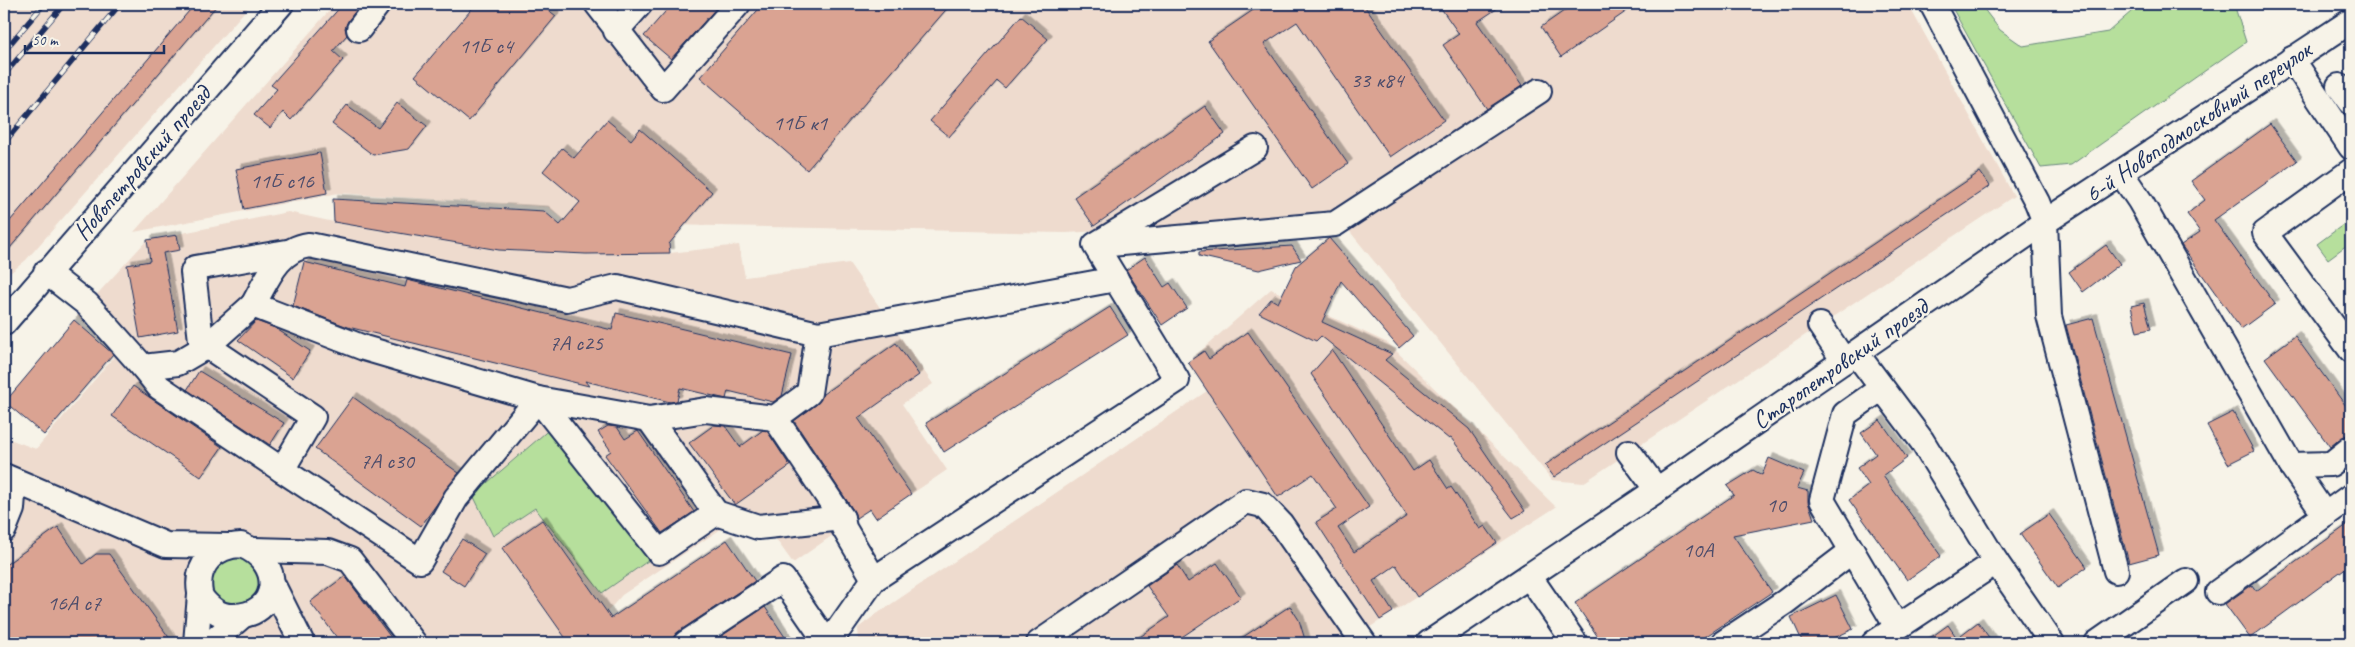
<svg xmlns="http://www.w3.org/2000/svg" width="2355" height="647" font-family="Caveat,sans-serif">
<defs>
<filter id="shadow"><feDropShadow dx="4.5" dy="-4.5" stdDeviation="0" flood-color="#0004"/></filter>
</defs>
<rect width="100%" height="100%" fill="#f7f3e8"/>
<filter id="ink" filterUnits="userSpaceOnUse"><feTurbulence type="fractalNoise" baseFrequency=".02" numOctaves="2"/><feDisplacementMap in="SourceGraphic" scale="10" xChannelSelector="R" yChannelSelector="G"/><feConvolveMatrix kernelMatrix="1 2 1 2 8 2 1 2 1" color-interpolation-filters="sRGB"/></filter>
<g filter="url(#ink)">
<g fill="#eedbce">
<polygon points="4,4 251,4 26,260 4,278"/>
<polygon points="335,4 1908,4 2014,196 1583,483 1552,480 1338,217 1066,233 666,225 577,231 548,207 339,193 134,232"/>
<polygon points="288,212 334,222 499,250 586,254 670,253 739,245 745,277 849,263 933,384 902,404 947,470 876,518 870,509 793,563 770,531 733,521 622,595 607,612 629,643 4,643 4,437 36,449 118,352 77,316 147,240"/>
<polygon points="1271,289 1388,343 1556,507 1350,640 1352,643 859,643 858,628 878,613 1207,391 1188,362"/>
</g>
<g fill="#b6df9c" stroke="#68877d">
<polygon points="1950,4 1980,4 2000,30 2023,46 2108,32 2140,4 2234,4 2246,42 2071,165 2041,168"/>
<polygon points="2351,219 2351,242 2328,259 2317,244"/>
<polygon points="552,427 652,558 602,593 535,508 493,536 473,495"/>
<path d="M 247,557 L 261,574 C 260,580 261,589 258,594 C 243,625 186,594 220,558 Z"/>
</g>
<g fill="#daa392" stroke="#1b2f5e" filter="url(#shadow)">
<polygon points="195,4 218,4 4,255 4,228"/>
<polygon points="343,4 361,4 348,21 345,28 347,35 333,51 343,60 291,120 283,112 270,128 254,115 277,89 271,85"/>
<polygon points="476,4 541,4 556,16 469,121 415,76"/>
<polygon points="672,4 720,4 671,59 644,36"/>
<polygon points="763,4 951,4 807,170 700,77"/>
<polygon points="1262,4 1363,4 1444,120 1390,157 1297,22 1264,44 1348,164 1312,189 1208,41"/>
<polygon points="1438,4 1504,4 1477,22 1522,86 1487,109 1443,45 1459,34"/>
<polygon points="1574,4 1637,4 1561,57 1541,27"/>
<polygon points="1021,16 1048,39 1005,88 997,81 949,137 930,121"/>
<polygon points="397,103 427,126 409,149 373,155 332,124 347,105 378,128"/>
<polygon points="1205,106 1225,134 1094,226 1074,197"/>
<polygon points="607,120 631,140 640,129 712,192 669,244 670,253 586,254 499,250 334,222 333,199 544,211 560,225 580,202 543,171 562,148 574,158"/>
<polygon points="2270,124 2297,161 2214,220 2275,304 2241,329 2181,245 2200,232 2187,214 2205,200 2191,181"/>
<polygon points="320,153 327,193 244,209 236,169"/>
<polygon points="1980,172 1990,186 1554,477 1545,465"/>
<polygon points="177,235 180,250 163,253 178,331 140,338 127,265 150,261 147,240"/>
<polygon points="1329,238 1413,336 1399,348 1341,281 1322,322 1392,354 1385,360 1469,429 1525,511 1513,518 1451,438 1449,439 1321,336 1316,341 1259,313 1271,299 1278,303 1296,266"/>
<polygon points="2106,245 2120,264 2083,292 2069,272"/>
<polygon points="1292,246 1301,260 1259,270 1199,256 1199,252"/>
<polygon points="1145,257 1164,287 1170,283 1187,308 1162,325 1126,270"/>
<polygon points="304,262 405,287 407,280 612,330 616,313 792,355 782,396 773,402 728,391 726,399 680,388 677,401 670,402 585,381 589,386 348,327 293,306"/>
<polygon points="2144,303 2151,329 2137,332 2131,306"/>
<polygon points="1110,307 1128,335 944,452 926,423"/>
<polygon points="2093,318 2159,555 2129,563 2066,325"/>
<polygon points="74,320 113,354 44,435 5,402"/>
<polygon points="256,321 275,328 310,351 293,378 238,340"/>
<polygon points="1248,332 1369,507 1338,528 1354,552 1407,516 1311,374 1332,350 1413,471 1429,460 1448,489 1451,487 1480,529 1485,526 1497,543 1417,597 1396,565 1373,581 1393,612 1380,620 1316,522 1337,509 1313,474 1278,497 1188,362 1204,351 1209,359"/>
<polygon points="2295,336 2351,413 2351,434 2342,437 2330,447 2265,358"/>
<polygon points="896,343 919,375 858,418 911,494 876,518 870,509 856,518 853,510 794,421 817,404 823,394"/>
<polygon points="199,371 284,423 270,445 187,390"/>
<polygon points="133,386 222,447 201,477 112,416"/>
<polygon points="353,397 459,473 421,526 315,449"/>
<polygon points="2233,412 2254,451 2228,464 2207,425"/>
<polygon points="1880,420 1907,458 1883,476 1941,556 1907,580 1849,500 1869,485 1857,468 1876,454 1861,433"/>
<polygon points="714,425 725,426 740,447 763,430 767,431 790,466 735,505 689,443"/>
<polygon points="608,426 617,427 625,439 638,431 694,512 662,533 605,455 611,451 598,432"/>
<polygon points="1769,458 1804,473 1797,488 1808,491 1808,502 1814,519 1733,535 1772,592 1696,643 1602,643 1575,603 1734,495 1727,486 1753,470 1762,475"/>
<polygon points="2049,514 2087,567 2058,588 2020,534"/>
<polygon points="542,520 611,618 727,540 755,581 678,632 674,636 672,643 569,643 502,548"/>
<polygon points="2351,522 2351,564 2250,638 2225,604 2252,585 2256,591"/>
<polygon points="58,527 83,564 96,554 109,554 173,643 4,643 4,566"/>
<polygon points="462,539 485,554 464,586 441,571"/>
<polygon points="1217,563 1241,597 1173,643 1131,643 1169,617 1147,586 1177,565 1188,582"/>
<polygon points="345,576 395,643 341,643 310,602"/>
<polygon points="1836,595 1853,629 1824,643 1803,643 1791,617"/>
<polygon points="1290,606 1299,620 1306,643 1234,643"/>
<polygon points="765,607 789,643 711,643"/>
<polygon points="1978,622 1993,643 1923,643 1948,625 1957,638"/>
</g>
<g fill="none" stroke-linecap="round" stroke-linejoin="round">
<defs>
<g id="minor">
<polyline points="597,4 663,89 738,4"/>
<polyline points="359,29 378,4"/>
<polyline points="616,31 640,4"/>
<polyline points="2292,59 2351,147"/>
<polyline points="2339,86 2351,102"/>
<polyline points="2351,171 2265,233 2351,350"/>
<polyline points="2121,173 2140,201 2291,465 2331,464 2351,448"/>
<polyline points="1099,245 1335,224 1539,91"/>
<polyline points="46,272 87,304 143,367 178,363 207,346 253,305"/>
<polyline points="4,323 281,4"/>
<polyline points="1820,325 1844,361"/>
<polyline points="818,334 1116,279"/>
<polyline points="202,349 193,272 195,268 287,252"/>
<polyline points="1856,353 1922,441 1996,562"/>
<polyline points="143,367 159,387 282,470 313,417 207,346"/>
<polyline points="1882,388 1845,414 1822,500 1897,627"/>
<path d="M 775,418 L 809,393 L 818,334 L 617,287 L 567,299 L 309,245 C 278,249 267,280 253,305 L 364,348 L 538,399 L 649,419 L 706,410 L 775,418 L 842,518 L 844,528 L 874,579"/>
<polyline points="649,419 716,513 758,527 842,518"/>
<polyline points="1629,452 1657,490"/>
<polyline points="2291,465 2325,515"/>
<polyline points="282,470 420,561 456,498 538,399 659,552 716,513"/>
<polyline points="4,476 166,545 228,546"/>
<polyline points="4,529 12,509 14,481"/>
<path d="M 241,545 C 286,562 280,617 232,616 C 225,616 219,614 214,610 C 208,606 201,599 200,593 C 195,564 215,546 241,545 Z"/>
<polyline points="254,550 328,552 350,560 414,643"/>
<polyline points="2116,571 2049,316 2045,222 2351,21"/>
<polyline points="1529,576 1575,643"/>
<polyline points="272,583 302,643"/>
<polyline points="2218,592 2351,496"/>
<polyline points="196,643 200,595"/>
<polyline points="211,643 242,616"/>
<polyline points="686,643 783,579 827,643"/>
<polyline points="829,643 874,579 1177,380 1095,245 1255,148"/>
<polyline points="1039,643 1246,501 1263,505 1281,524 1364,643"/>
<polyline points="1429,643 1657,490 2045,222 2037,202 1932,4"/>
<polyline points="1723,643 1785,602 1852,551"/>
<polyline points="1874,643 1996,562 2052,643"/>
<polyline points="2097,643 2186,581"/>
</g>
</defs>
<use href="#minor" stroke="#1b2f5e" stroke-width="28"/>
<use href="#minor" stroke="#f7f3e8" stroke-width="24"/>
<defs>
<g id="rail">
<polyline points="4,51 44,4"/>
<polyline points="4,75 64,4"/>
<polyline points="4,143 120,4"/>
</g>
</defs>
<use href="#rail" stroke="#1b2f5e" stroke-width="5.5"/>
<use href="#rail" stroke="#f7f3e8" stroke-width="4" stroke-dasharray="11" stroke-linecap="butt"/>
</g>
</g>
<g text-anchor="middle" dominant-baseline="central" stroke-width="5" stroke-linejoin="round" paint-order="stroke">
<g font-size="22" fill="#4b4c6b">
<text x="486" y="46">11Б с4</text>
<text x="1377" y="80">33 к84</text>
<text x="800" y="123">11Б к1</text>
<text x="282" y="181">11Б с16</text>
<text x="576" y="343">7А с25</text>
<text x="387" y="461">7А с30</text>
<text x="1776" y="505">10</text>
<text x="1698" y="550">10А</text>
<text x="74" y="603">16А с7</text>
</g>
<g font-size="25" fill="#1b2f5e" stroke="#f7f3e8">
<text transform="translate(2198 122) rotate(-34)">6-й Новоподмосковный переулок</text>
<text transform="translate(142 163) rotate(-49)">Новопетровский проезд</text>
<text transform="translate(1840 364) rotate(-35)">Старопетровский проезд</text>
</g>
</g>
<rect width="2355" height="647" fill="none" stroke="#f7f3e8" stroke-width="20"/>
<rect x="10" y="10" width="2335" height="627" fill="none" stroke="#1b2f5e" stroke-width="2" filter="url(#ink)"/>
<path d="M25 45v8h139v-8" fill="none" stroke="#1b2f5e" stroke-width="2.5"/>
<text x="32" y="45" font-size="15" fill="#1b2f5e" stroke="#f7f3e8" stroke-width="4" paint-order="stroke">50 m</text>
</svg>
